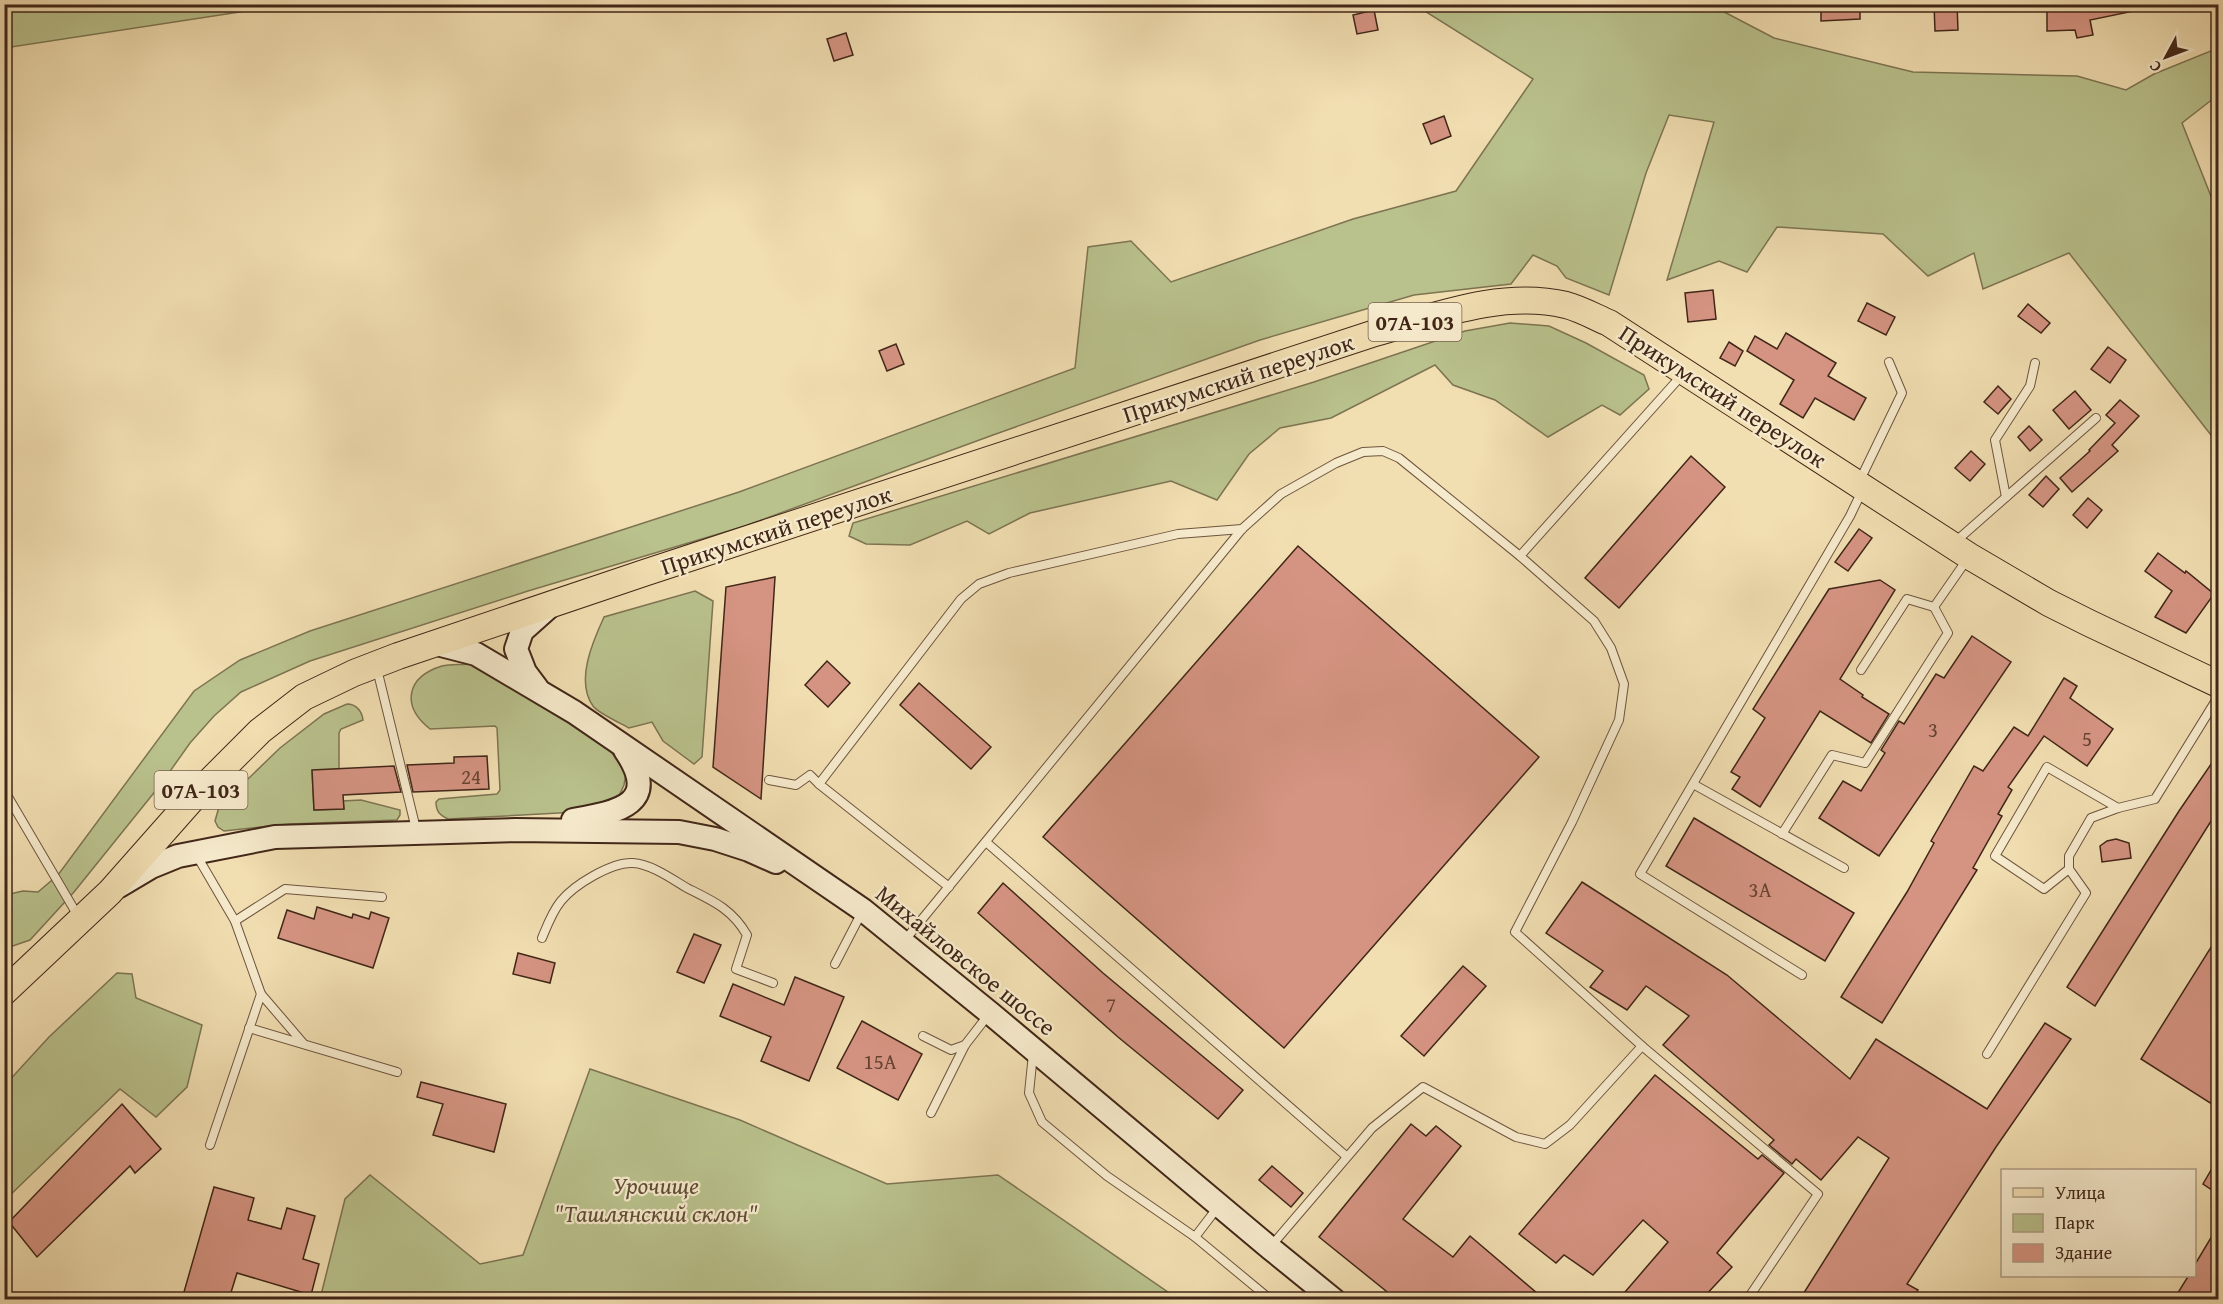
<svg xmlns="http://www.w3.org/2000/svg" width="2223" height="1304" font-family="'Gentium Book Plus',serif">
<rect width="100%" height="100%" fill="#f1deb1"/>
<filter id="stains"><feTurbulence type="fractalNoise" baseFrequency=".00333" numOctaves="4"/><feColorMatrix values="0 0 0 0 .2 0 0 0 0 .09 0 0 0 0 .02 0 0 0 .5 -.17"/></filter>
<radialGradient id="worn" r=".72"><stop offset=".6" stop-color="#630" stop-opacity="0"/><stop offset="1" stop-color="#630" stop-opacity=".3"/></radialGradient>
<g fill="#b9c18c" stroke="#7d7452" stroke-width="1.5">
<polygon points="5,4 285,5 5,48"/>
<polygon points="1420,5 1711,5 1774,38 1913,72 2077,76 2126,90 2154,74 2218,48 2218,95 2182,123 2218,214 2218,444 2069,253 1983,289 1974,253 1928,276 1883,234 1777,227 1747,272 1719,261 1667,280 1714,122 1669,115 1646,173 1609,295 1566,278 1557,266 1533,255 1511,284 1414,295 1260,340 993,435 745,526 528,591 310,661 241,692 214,716 190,743 161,784 74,892 30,940 7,948 5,946 5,895 23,891 38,892 58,875 194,691 240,660 310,631 739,492 1075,368 1088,247 1131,241 1171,282 1353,219 1456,191 1533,79 1423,10"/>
<polygon points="1510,323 1549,326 1586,343 1644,375 1649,389 1620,415 1602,405 1548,437 1495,400 1453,385 1435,365 1331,418 1280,428 1249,454 1217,500 1171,481 1030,513 989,534 967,521 910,545 866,544 849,536 853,523 1314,382 1465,331"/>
<path d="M 695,591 L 713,601 L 702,757 L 694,764 L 663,741 L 652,722 L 629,728 C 620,723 598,713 593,706 C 575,681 593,641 604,617 Z"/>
<path d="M 470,664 L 489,668 L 610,750 L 626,774 L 624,785 L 619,796 L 596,811 L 448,819 C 440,815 436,812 436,802 L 439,799 L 497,794 L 500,790 L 497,728 L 495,726 L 430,729 C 401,706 406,677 442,666 C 450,664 462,665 470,664 Z"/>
<path d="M 347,704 C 356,704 362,711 363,720 L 341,729 L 339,733 L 339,769 L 312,771 L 314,810 L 344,809 L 343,801 L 361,800 L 400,810 L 400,815 L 397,820 L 290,824 L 224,831 L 218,827 L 215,821 L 219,807 L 280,748 L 324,714 Z"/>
<polygon points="117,973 132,974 136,998 202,1025 187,1087 156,1117 120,1089 5,1200 5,1085 49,1037"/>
<polygon points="590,1069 740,1120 887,1184 998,1175 1178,1299 320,1299 345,1199 370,1175 480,1264 523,1255"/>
</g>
<g fill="#d59482" stroke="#412618" stroke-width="1.5">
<polygon points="1821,4 1860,4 1860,19 1821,21"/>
<polygon points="1934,4 1957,4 1958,30 1935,31"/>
<polygon points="2076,4 2133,4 2134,11 2090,20 2093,35 2077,38 2075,30 2047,31 2047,9"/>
<polygon points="1374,10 1378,30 1357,34 1353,15"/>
<polygon points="846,33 853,55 834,61 827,39"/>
<polygon points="1444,116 1451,136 1431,144 1423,124"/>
<polygon points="1713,290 1716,319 1688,322 1685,293"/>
<polygon points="1867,303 1895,317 1886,335 1858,321"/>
<polygon points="2028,304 2050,323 2041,333 2018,316"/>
<polygon points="1786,333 1836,363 1828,376 1866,398 1854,420 1815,398 1803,418 1780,404 1794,380 1747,351 1755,336 1777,349"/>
<polygon points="1729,342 1743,351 1735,366 1720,358"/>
<polygon points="896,344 904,364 887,371 879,351"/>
<polygon points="2108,347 2126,360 2110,383 2091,369"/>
<polygon points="1998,386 2011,399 1998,414 1984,402"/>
<polygon points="2075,391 2091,410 2069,429 2053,410"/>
<polygon points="2120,400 2139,416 2112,445 2118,451 2072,492 2060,478 2090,451 2089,450 2115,423 2106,415"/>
<polygon points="2029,426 2042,440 2030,451 2018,437"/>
<polygon points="1971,451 1985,464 1970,481 1955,468"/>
<polygon points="1691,456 1725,487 1619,608 1585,578"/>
<polygon points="2046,476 2059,489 2043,507 2029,495"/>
<polygon points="2088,498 2102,510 2087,528 2073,515"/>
<polygon points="1859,529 1872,538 1848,571 1835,562"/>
<polygon points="1298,546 1539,757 1284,1048 1043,837"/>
<polygon points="2158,553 2185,573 2186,571 2214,594 2186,633 2155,617 2172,591 2145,571"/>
<polygon points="775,577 761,799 713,767 726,587"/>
<polygon points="1880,580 1895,590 1840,679 1863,695 1862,697 1889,714 1871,743 1820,711 1760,807 1732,789 1740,777 1731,772 1765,718 1753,709 1829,589"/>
<polygon points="1972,636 2011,662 1879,856 1819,818 1843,781 1861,791 1885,753 1881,750 1899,721 1904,724 1936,674 1944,678"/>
<polygon points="827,661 850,683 828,707 805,685"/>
<polygon points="2064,678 2077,686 2070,698 2113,729 2087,766 2044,736 2008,787 2012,790 1998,814 2002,816 1973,868 1977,870 1882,1023 1841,997 1907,892 1934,843 1931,841 1974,766 1983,771 2014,727 2028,736"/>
<polygon points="919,683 991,747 971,769 900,705"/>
<polygon points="2218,754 2218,810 2095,1006 2067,987 2179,811"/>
<polygon points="487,756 489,789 413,792 407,765 454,763 454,757"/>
<polygon points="394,766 401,792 343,795 344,809 314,810 312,770"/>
<polygon points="1694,818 1854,913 1825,961 1666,866"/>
<polygon points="2116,839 2129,843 2131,858 2102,862 2100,846 2107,841"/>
<polygon points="1582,882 1727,975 1850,1079 1876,1039 1987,1109 2045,1023 2071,1039 1996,1147 1907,1284 1918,1290 1911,1299 1800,1299 1889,1158 1858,1137 1821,1180 1796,1159 1792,1164 1769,1145 1774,1140 1663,1045 1689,1016 1646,986 1627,1010 1590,987 1603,971 1546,933"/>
<polygon points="1003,883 1103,973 1243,1090 1218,1119 1118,1037 978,913"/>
<polygon points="317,907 352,918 353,914 369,919 371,912 389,918 373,968 278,938 287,910 314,919"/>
<polygon points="694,934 721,945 704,983 677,972"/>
<polygon points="2218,936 2218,1108 2141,1059"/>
<polygon points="518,953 555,963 550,983 513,974"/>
<polygon points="1463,966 1486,986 1424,1056 1401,1036"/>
<polygon points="795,977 844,997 809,1081 761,1061 771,1037 720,1016 733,984 784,1005"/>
<polygon points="862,1021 922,1054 898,1100 837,1068"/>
<polygon points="1655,1075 1758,1159 1762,1155 1784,1173 1717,1253 1732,1267 1702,1299 1619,1299 1668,1242 1643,1220 1593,1275 1564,1255 1556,1263 1519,1234"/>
<polygon points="421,1082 506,1104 494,1152 433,1135 443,1104 417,1097"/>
<polygon points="122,1104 161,1149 135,1173 130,1166 37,1257 9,1222"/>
<polygon points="1411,1124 1426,1136 1436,1126 1461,1146 1403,1219 1453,1257 1470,1236 1544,1299 1396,1299 1319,1237"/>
<polygon points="2218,1158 2218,1194 2203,1184"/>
<polygon points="1272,1166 1303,1193 1291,1207 1259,1180"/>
<polygon points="214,1187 254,1198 248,1220 281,1229 287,1208 315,1216 303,1259 319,1264 311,1295 237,1273 229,1299 182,1299"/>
<polygon points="2218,1226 2218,1299 2174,1299 2189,1275 2194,1275 2194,1266"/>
</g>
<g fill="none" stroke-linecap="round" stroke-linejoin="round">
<defs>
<g id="service">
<polyline points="1860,480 1902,393 1889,362"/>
<polyline points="2006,497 1995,440 2030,386 2035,363"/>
<polyline points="1955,542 2096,418"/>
<polyline points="1520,556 1594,621 1611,648 1624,684 1619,720 1572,822 1515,932 1642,1046 1818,1194 1747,1300"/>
<polyline points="377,669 416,829"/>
<polyline points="1861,670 1907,599 1934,607"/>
<polyline points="769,780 796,785 810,775 819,784"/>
<polyline points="1693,784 1844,868"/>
<polyline points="4,790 78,916"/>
<polyline points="1782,834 1832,755 1865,763 1948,633 1934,607 1968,558"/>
<polyline points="986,842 1346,1156"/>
<polyline points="197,856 235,921 261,994 210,1145"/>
<polyline points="2069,869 2044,889 1995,856 2047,767 2118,808"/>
<polyline points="949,887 819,784 961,599 979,584 1009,573 1178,534 1242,529"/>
<polyline points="235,921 285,889 382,897"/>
<path d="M 542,938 C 547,926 552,912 561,901 C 574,885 611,862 633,863 C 651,864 672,879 687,888 C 713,901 732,909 747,935 L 736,969 L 773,983"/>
<polyline points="905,940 1242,529 1281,494 1336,463 1363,452 1383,451 1399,458 1520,556 1682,375"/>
<polyline points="835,964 862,912"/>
<polyline points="1802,975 1640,874 1850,516 1862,491"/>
<polyline points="261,994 303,1043"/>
<polyline points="249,1028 397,1072"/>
<polyline points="923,1036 951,1050 965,1045"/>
<polyline points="1033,1054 1029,1093 1042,1122 1107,1176 1195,1237 1218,1207"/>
<polyline points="1987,1054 2086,893 2069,869 2069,856 2091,818 2118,808 2155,799 2218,697"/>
<polyline points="931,1113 965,1045 989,1014"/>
<polyline points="1195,1237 1271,1300"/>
<polyline points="1272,1245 1372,1128 1423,1087 1516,1137 1545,1144 1570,1125 1642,1046"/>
</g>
<g id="secondary">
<polyline points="437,644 476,654 574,712 863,910 990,1013 1270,1248 1334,1300"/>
<polyline points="537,688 525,672 516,649 522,631 550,606"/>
<path d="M 573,820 C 617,812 662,805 625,750"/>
<polyline points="119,886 151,867 178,856 275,837 515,830 679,832 715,839 749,850 776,862"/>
</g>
<path id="primary" d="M 4,992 L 110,892 L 194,797 L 260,731 L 304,697 L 354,673 L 398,656 L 644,573 L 1375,333 C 1436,316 1502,290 1566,305 C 1581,309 1595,317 1609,323 L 1969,556 L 2049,603 L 2089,623 L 2218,684"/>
</defs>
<use href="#service" stroke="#6d543e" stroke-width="10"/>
<use href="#secondary" stroke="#412618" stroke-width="26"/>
<use href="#primary" stroke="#412618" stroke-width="28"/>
<use href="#service" stroke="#f6eacc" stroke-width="8"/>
<use href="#secondary" stroke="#f6eacc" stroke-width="22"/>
<use href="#primary" stroke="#f1deb1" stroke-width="26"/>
</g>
<g text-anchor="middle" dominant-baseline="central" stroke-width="4.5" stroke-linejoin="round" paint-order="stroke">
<g font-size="21" fill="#664232">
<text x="1933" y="729">3</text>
<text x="2087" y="738">5</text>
<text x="471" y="776">24</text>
<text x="1760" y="889">3А</text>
<text x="1111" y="1004">7</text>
<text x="880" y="1061">15А</text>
</g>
<g fill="#f6eacc" stroke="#77614e" stroke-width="1.5">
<rect x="1368.5" y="303" width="93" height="38" rx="4.5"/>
<rect x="154.5" y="771" width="93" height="38" rx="4.5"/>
</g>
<g font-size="22" font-weight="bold" fill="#412618">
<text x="1415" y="322">07А-103</text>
<text x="201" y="790">07А-103</text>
</g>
<g font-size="24" fill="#412618" stroke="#f6eacc">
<text transform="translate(1238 378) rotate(-18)">Прикумский переулок</text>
<text transform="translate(1723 396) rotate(33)">Прикумский переулок</text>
<text transform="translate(776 530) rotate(-18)">Прикумский переулок</text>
<text transform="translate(966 960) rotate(39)">Михайловское шоссе</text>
</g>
<g font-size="24" font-style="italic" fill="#5f4d35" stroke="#f6eacc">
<text x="656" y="1185">Урочище<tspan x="656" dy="28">"Ташлянский склон"</tspan></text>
</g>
</g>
<rect width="2223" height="1304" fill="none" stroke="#f1deb1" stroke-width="24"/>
<rect x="6" y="6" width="2211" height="1292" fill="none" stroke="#412618" stroke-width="3"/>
<rect x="12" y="12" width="2199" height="1280" fill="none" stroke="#412618" stroke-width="1.5"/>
<rect x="2001" y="1169" width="195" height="108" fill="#f6eacc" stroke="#ae9c84" stroke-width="1.5"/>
<rect x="2013" y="1188" width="30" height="9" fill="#f1deb1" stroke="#ae9c84" stroke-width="1.5"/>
<text x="2055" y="1199" font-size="18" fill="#412618">Улица</text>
<rect x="2013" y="1214" width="30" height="18" fill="#b9c18c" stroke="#ae9c84" stroke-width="1.5"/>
<text x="2055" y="1229" font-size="18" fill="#412618">Парк</text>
<rect x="2013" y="1244" width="30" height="18" fill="#d59482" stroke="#ae9c84" stroke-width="1.5"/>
<text x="2055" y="1259" font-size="18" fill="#412618">Здание</text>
<g transform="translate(2166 57) rotate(229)" stroke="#f6eacc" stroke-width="4.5" paint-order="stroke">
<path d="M0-4.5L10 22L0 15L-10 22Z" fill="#412618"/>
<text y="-9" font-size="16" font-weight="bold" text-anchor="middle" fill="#412618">С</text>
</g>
<rect width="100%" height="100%" filter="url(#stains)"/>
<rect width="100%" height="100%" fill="url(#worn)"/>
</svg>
